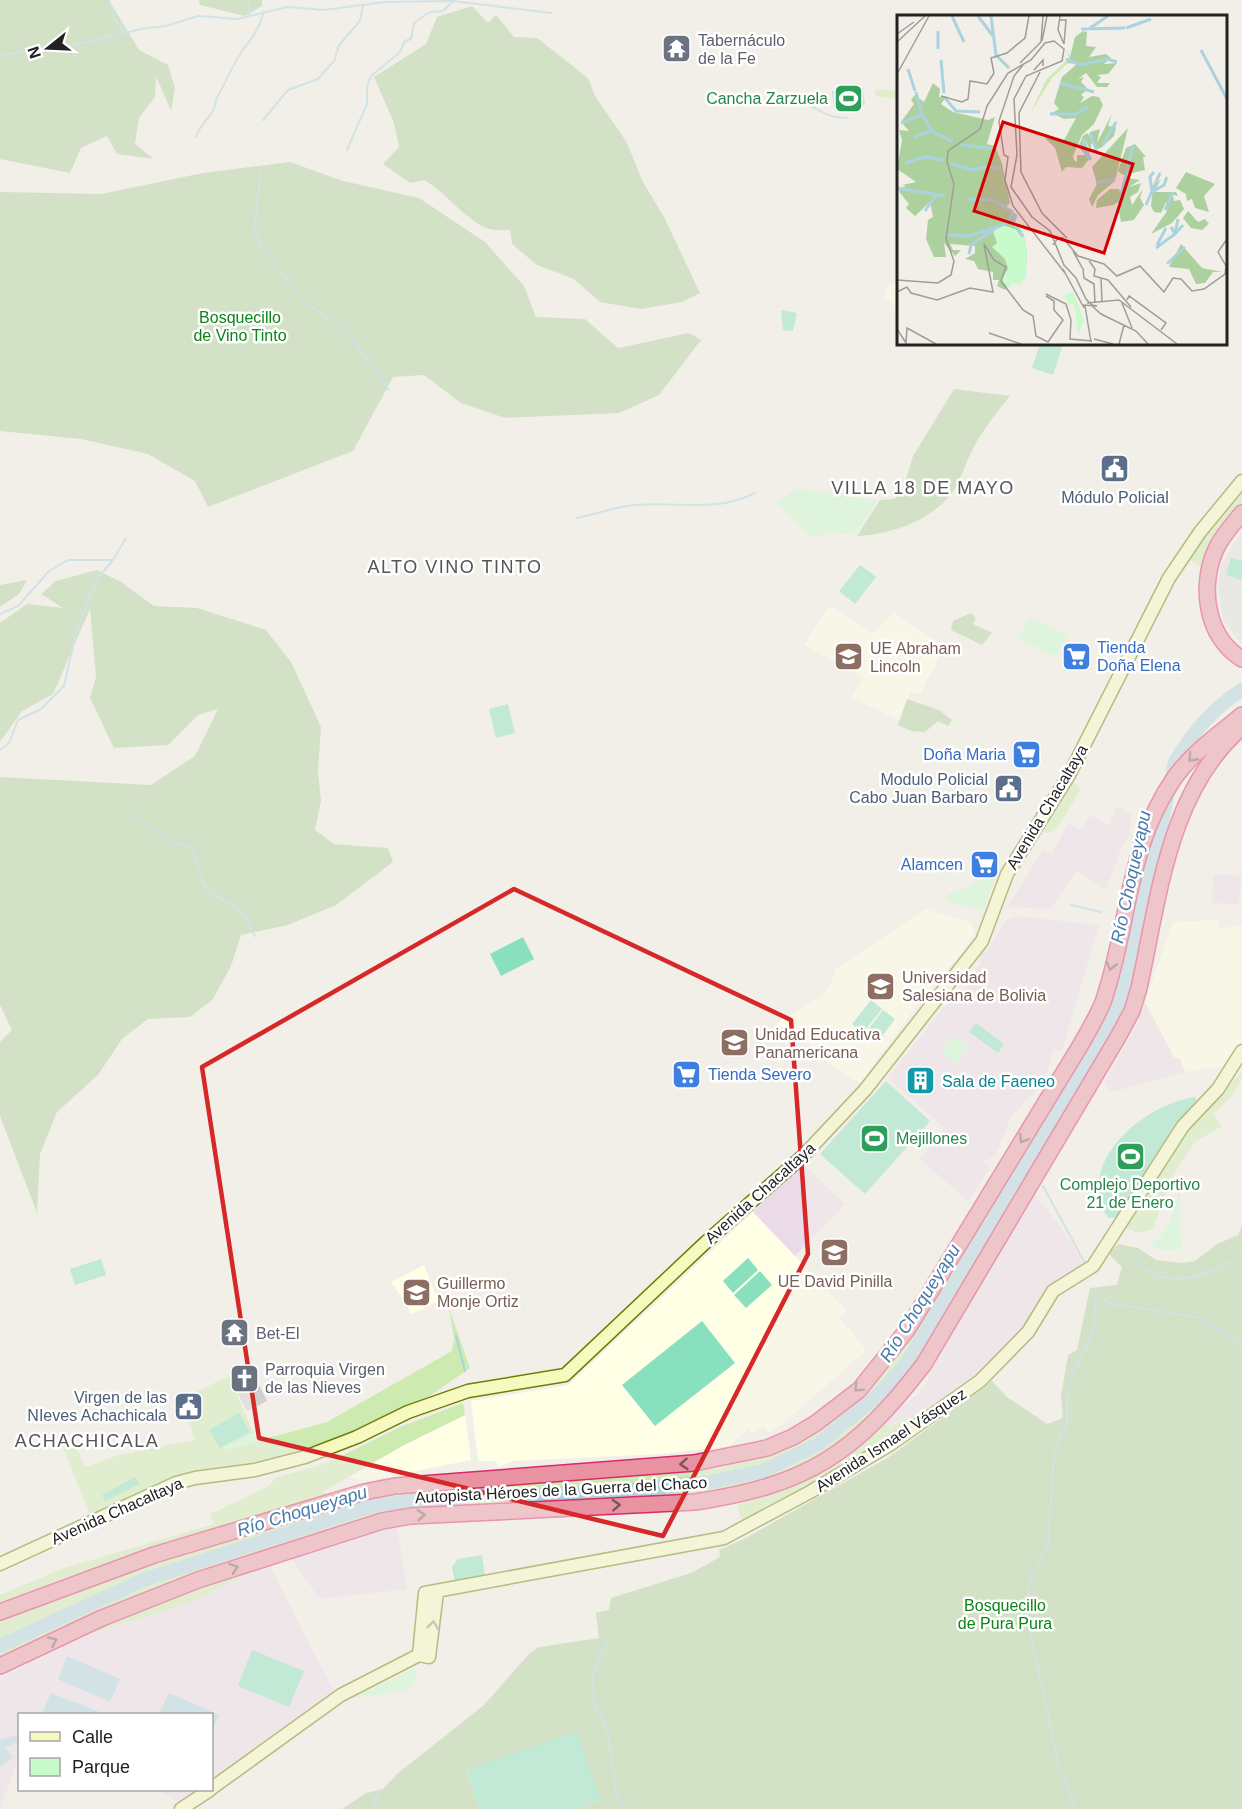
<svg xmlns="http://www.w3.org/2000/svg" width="1242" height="1809" font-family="Arial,sans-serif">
<rect width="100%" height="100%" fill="#f2efe9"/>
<polygon fill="#e0dfdf" points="1242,531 1242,645 1223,620 1218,585 1220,567"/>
<g fill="#ebdbe8">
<polygon points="1117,806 1132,815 1129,836 1121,848 1106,890 1077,871 1050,909 1007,907 1043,850 1051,854 1069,823 1081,830 1090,815 1109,826"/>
<polygon points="1213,874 1241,876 1239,904 1212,903"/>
<polygon points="1015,916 1099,925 1062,1050 1053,1049 1049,1067 1038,1088 1011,1117 995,1156 983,1162 990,1168 968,1201 920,1159 944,1128 888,1078 943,1008 963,992 977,967 980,966 981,954 989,948 1005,921"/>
<polygon points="1145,1002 1174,1057 1180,1059 1185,1072 1112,1092 1104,1083 1135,1029"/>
<polygon points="803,1164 845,1204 795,1256 753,1212"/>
<polygon points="1035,1194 1068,1237 1085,1267 1054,1282 1044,1290 1024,1329 970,1382 928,1408 886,1427 884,1420 919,1393 929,1379 928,1373"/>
<polygon points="397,1525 407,1589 320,1599 290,1557 361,1533"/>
<polygon points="269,1564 334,1692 212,1781 212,1714 20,1714 19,1756 0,1809 0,1678 93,1633 187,1604"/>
<polygon points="156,1790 200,1790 181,1803"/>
</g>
<g fill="#ffffe5">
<polygon points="893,283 898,284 898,304 893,306 884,295 887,286"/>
<polygon points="829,606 874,633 893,613 945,647 920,694 911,692 898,720 851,697 863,677 804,645"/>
<polygon points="925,909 970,922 975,932 964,950 918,1004 860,1083 808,1049 810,1045 777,1024 781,1020 819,998 821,1000 836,973 834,970"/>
<polygon points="1218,920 1218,929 1242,925 1242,1043 1225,1065 1185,1072 1180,1059 1174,1057 1145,1002 1173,922"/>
<polygon points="753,1212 847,1311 839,1317 866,1350 787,1420 769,1432 763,1426 754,1434 748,1429 729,1446 661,1454 513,1461 499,1467 496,1461 478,1461 471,1401 568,1385"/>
<polygon points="424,1265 438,1301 412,1314 391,1282"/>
<polygon points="465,1415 471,1460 371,1480 349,1478 404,1445"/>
</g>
<polygon fill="#d0d0d0" points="251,1369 267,1401 247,1411 231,1380"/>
<g fill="#cdebb0">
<polygon points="875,89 898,91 898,99 875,96"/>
<polygon points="1242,493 1242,509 1205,570 1189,559 1201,540"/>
<polygon points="1073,782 1081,789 1059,825 1050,833 1042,832"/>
<path d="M 1242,1072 C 1242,1090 1225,1103 1213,1114 L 1222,1126 L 1195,1142 L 1174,1173 L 1153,1229 L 1138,1233 L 1124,1227 L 1184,1132 Z"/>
<path d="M 947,1275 L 952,1278 C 933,1308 917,1343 894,1370 C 863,1409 807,1452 759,1468 C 713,1484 663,1484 615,1487 C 546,1491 476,1494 406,1498 L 369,1504 L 140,1576 L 0,1641 L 0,1618 L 75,1588 L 380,1496 L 439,1488 L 682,1473 L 721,1468 L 787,1448 L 824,1424 L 866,1391 L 890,1365 L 905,1345 Z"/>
<path d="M 958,1282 L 964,1287 L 921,1356 L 882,1406 L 831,1450 L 772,1480 L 699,1494 L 390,1515 L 0,1659 L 0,1652 L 143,1586 L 363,1515 L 412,1506 L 704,1487 C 769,1478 813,1458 863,1415 C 876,1403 892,1391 902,1376 C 922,1346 939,1313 958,1282 Z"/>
<polygon points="449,1308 470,1368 431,1395 340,1437 246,1467 202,1470 90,1516 61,1442 73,1439 85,1467 119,1455 195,1440 181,1399 229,1376 257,1441 327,1422 452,1351 454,1339"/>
<polygon points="463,1403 465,1415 404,1445 322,1492 332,1496 64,1578 0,1604 0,1595 64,1568 214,1524 210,1514 269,1486 275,1478 327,1463 400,1427"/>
<path d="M 928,1408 L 930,1411 L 889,1439 L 742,1523 L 737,1505 C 775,1493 815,1481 848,1457 C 861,1447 873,1432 884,1420 L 889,1427 Z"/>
<polygon points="269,1564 187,1604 95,1632 86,1632 156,1603"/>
</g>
<g fill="#add19e">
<polygon points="0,0 109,0 139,50 168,65 175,88 171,111 156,76 155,97 139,118 135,144 154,159 117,154 107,136 81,148 70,173 0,159"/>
<polygon points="199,0 262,0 262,6 245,16 200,5"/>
<path d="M 472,6 L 488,23 L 496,15 L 514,37 L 537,38 L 588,78 L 595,96 L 626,141 L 643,182 L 664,217 L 700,293 L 682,302 L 641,309 L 600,302 L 574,279 L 537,265 L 512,244 L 510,230 C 503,230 492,231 486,228 C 462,217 446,192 424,180 L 410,183 L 383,164 L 399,147 L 394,123 L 374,77 L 426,44 L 437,17 Z"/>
<polygon points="290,162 343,181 419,198 485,242 524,286 536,317 585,319 618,348 689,333 701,340 659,395 619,413 505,418 461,403 424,375 393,377 353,451 208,507 195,481 148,454 81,439 0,431 0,192 101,194 203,173"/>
<path d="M 954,389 L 1010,396 C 995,414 981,432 971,453 C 965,465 961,479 954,490 C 934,520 890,535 857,536 L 880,500 L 894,499 L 903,489 L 913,456 Z"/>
<polygon points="97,570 121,582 154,606 197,608 266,630 291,662 321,727 318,771 321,801 315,830 334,844 388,848 393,862 336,905 288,925 241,935 231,966 213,999 190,1017 148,1019 122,1039 98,1075 57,1112 40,1154 37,1213 0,1116 0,1042 12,1030 0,1005 0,777 151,785 195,756 218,709 198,715 168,745 114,748 90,698 96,677 90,609 53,694 22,711 0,742 0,623 27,604 63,608 41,594 56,581"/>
<polygon points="27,580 19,594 0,607 0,585"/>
<polygon points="971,613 976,618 973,624 992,633 982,645 951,630 953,621"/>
<polygon points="907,699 939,710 952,720 948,726 938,721 925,732 911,731 898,725"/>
<polygon points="1242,1225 1242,1809 576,1809 601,1800 466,1771 479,1809 342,1809 366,1793 383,1789 397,1774 484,1705 529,1654 539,1647 599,1638 596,1613 609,1610 611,1598 691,1573 720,1557 719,1550 746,1538 889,1457 992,1381 1007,1397 1047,1424 1063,1418 1061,1396 1068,1355 1077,1350 1090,1288 1117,1285 1122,1267 1109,1254 1118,1244 1138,1248 1156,1260 1182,1263 1195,1261 1217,1244 1238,1235"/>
</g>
<g fill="#c8facc">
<polygon points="797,488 877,501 854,535 831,532 812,538 777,503"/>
<polygon points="1031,617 1068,635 1056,657 1018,638"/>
<polygon points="994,872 997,875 983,911 946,901 948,894 967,888"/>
<polygon points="954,1035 969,1048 955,1064 941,1051"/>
<path d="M 1180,1187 L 1181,1249 C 1170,1251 1159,1252 1150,1245 C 1171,1232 1174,1209 1180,1187 Z"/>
<polygon points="251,1433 254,1433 257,1442 226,1450 224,1447"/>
<polygon points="413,1669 416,1669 417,1675 408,1691 352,1698"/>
</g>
<g fill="#88e0be">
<polygon points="863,88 865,105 834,108 832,91"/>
<polygon points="781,310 797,313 793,331 783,330"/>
<polygon points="1040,344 1063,344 1053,375 1032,368"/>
<polygon points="1231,558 1242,561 1242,580 1226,575"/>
<polygon points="860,565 876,577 855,604 839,591"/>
<polygon points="508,704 515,733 496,738 489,709"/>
<polygon points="523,937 534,959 501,976 490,954"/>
<polygon points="871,1000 882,1009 863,1033 852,1024"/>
<polygon points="883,1010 895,1019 877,1043 865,1034"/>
<polygon points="976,1023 1004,1044 998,1053 969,1032"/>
<polygon points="886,1081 930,1121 865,1194 820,1154"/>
<path d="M 1195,1097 L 1197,1100 L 1177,1122 L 1116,1217 L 1108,1218 C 1073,1162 1145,1104 1195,1097 Z"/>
<polygon points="748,1258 758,1270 733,1293 723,1281"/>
<polygon points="101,1259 106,1275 75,1285 70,1269"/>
<polygon points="760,1271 772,1285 746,1308 734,1295"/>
<polygon points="702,1321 735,1363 655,1426 622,1385"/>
<polygon points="239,1413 250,1432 220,1448 209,1430"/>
<polygon points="135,1477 139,1484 105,1501 102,1495"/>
<polygon points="482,1555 485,1576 455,1582 452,1567 458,1559"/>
<polygon points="252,1650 304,1671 289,1707 238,1686"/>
<polygon points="577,1731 601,1800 576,1809 479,1809 466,1770"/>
</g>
<g fill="#aad3df">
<polygon points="67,1656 120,1679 110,1702 58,1679"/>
<polygon points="51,1693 105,1714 42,1714"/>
<polygon points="169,1693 219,1715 212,1731 212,1714 159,1714"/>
<polygon points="0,1738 13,1758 0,1766"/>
</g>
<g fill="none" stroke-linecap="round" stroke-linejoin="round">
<g stroke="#aad3df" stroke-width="2">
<polyline points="109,0 115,20 125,32"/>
<polyline points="249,0 250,14"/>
<polyline points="0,55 62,48 141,29 166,26 198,16 237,19 287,7 324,10 385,2 453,1 551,13"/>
<path d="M 785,94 C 809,99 821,119 847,118"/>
<polyline points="263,120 288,90 318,79 334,61 339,45 360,21 363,6"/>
<path d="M 196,137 C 200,122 216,115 216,99 C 226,83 233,63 244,48 C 254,36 260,27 264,11"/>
<polyline points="347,150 367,104 367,87 371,76 399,53 405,41 411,39 414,23 430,12 443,11 453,1"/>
<polyline points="261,168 254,230 262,247 302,300 340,327 362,352 389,390"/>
<path d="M 577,518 C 594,514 610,509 627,506 C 671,499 712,515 755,493"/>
<polyline points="0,614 18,606 49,571 68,560 112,560"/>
<polyline points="0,750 9,743 18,720 41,709 64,686 77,629 98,578 113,560 126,538"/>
<path d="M 128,814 L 173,841 L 194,848 C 197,866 199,888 217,897 C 226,901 234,904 241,911 C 248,917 249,928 255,936"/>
<polyline points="1071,905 1101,912"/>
<polyline points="1129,919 1139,921"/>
<polyline points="1043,1186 1086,1265"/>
<path d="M 1134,1258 C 1159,1294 1217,1277 1242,1251"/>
<polyline points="1096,1291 1109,1303 1200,1318 1242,1345"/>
<polyline points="456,1336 465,1371"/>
<polyline points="607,1643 592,1675 595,1705 608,1732 617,1797 625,1809"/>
<polyline points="372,1809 378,1792"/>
<polyline points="1075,1809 1058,1763 1026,1611 1030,1582 1048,1544 1054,1453 1067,1422 1067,1395 1076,1367 1093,1333 1096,1299"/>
</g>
<polyline stroke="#aad3df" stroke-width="8" points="3,1743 20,1738"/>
<path stroke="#aad3df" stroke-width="14" d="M 0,1646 L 143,1580 L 369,1507 L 411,1501 L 454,1499 L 478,1493 L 522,1496 L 619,1491 L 710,1482 L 763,1471 L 817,1445 L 876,1397 L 907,1363 L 1115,1014 L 1127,978 L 1175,762 C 1192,733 1213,708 1242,690"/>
<defs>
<g id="secondary">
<polyline points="0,1564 176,1483 195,1478 255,1470 305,1457 357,1437 408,1412 468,1391 565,1375 706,1242 803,1156 865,1090 982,941 1007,874 1069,775 1169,578 1200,532 1242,481"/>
<polyline points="419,1655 425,1593 724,1538 810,1492 891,1444 980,1381 1028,1332 1053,1291 1093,1266 1183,1126 1218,1089 1242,1051"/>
<polyline points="419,1655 429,1657 437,1592"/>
<polyline points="212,1788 341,1695 419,1655"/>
<polyline points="181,1809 210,1790"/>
</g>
<g id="highway">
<path d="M 1242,513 C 1233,524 1223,535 1217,547 C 1199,583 1205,637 1242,659"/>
<path d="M 0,1612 L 154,1555 L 364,1492 L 395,1486 L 694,1463 L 767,1448 L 793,1437 L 816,1423 L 859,1390 L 907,1330 L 1080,1046 C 1088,1032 1097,1017 1103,1002 C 1130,925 1126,847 1175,777 C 1193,752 1219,734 1242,715"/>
<path d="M 0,1666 L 102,1618 L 198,1580 L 382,1521 L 411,1516 L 695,1502 C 808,1485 855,1454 924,1364 L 1118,1037 L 1132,1011 L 1139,988 C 1159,898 1168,791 1242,727"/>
</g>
</defs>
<use href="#secondary" stroke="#707d05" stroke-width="15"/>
<use href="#highway" stroke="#dc2a67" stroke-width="18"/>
<use href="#secondary" stroke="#f7fabf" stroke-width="12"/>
<use href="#highway" stroke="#e892a2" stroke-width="15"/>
</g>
<defs><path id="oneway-chevron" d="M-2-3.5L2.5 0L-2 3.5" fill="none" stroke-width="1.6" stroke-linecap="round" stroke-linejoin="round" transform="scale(1.5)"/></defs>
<g stroke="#7b545c">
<use href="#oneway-chevron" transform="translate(1192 758) rotate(132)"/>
<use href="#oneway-chevron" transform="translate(1111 966) rotate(104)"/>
<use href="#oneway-chevron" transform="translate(1023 1139) rotate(121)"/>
<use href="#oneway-chevron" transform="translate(858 1388) rotate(135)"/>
<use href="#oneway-chevron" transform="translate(684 1464) rotate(176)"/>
<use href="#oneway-chevron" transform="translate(616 1505) rotate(-3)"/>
<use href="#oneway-chevron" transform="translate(421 1515) rotate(-4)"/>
<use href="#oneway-chevron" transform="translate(234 1568) rotate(-18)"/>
<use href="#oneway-chevron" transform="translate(53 1641) rotate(-25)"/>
</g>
<use stroke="#979978" href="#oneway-chevron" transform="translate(433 1625) rotate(-83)"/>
<path d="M0 0H1242V1809H0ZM 514,889 L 791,1020 L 808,1254 L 663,1536 L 259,1438 L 202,1067 Z" fill="#f2efe9" fill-opacity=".55" fill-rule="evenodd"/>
<path fill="none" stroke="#d62828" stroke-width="4.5" stroke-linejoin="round" d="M 514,889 L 791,1020 L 808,1254 L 663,1536 L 259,1438 L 202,1067 Z"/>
<defs>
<symbol id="temple-square" viewBox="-11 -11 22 22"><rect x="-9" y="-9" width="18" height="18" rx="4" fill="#6b7280" stroke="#fff"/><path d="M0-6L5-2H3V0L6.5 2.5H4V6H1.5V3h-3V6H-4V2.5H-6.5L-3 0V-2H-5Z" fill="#fff"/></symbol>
<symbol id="stadium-square" viewBox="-11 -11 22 22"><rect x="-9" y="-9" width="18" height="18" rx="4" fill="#2e9e5b" stroke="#fff"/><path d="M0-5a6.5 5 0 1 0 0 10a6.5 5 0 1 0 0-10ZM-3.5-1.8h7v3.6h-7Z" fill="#fff"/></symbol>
<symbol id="civic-square" viewBox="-11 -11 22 22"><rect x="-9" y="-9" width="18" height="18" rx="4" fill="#5c6f8a" stroke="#fff"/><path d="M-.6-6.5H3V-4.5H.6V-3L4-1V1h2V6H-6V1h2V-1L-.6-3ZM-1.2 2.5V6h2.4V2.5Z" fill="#fff"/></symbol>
<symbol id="supermarket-square" viewBox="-11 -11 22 22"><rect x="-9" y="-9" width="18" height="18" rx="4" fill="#3f7fe0" stroke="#fff"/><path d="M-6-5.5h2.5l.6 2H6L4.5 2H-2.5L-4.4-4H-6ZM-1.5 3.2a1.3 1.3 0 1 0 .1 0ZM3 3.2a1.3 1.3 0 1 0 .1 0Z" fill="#fff"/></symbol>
<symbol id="school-square" viewBox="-11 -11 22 22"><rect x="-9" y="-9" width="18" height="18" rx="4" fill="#8d6e63" stroke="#fff"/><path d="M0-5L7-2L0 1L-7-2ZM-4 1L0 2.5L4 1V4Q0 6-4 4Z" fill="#fff"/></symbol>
<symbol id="university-square" viewBox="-11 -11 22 22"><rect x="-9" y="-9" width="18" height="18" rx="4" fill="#8d6e63" stroke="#fff"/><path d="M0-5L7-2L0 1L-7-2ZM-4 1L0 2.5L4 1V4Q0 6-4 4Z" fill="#fff"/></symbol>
<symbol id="building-square" viewBox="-11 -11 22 22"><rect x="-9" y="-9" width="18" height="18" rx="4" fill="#0f9aa8" stroke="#fff"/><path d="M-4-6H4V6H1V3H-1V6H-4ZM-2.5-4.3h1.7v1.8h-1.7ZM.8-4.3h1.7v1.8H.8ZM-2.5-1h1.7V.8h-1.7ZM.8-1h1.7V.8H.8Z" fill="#fff"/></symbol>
<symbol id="church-square" viewBox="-11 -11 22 22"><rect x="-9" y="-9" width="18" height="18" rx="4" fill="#6b7280" stroke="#fff"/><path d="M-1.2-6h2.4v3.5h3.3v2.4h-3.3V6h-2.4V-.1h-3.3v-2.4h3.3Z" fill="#fff"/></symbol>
</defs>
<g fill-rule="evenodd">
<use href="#temple-square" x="660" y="32" width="33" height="33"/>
<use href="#stadium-square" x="832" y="82" width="33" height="33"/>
<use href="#civic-square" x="1098" y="452" width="33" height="33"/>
<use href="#supermarket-square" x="1060" y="640" width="33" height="33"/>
<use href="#school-square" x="832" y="640" width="33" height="33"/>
<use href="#supermarket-square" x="1010" y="738" width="33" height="33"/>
<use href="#civic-square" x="992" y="772" width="33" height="33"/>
<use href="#supermarket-square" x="968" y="848" width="33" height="33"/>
<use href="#university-square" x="864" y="970" width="33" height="33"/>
<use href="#school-square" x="718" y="1026" width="33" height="33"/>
<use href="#supermarket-square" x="670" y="1058" width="33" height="33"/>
<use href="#building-square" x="904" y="1064" width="33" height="33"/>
<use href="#stadium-square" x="858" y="1122" width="33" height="33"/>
<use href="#stadium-square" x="1114" y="1140" width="33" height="33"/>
<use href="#school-square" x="818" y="1236" width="33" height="33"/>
<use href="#school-square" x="400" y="1276" width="33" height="33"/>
<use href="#temple-square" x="218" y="1316" width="33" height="33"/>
<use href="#church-square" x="228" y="1362" width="33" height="33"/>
<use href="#civic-square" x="172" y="1390" width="33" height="33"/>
</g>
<g text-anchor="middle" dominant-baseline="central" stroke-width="5" stroke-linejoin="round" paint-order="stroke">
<g font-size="16" fill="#5b616d" stroke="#fff" text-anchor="start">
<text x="698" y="40">Tabernáculo<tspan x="698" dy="18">de la Fe</tspan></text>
<text x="256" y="1333">Bet-El</text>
<text x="265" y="1369">Parroquia Virgen<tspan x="265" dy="18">de las Nieves</tspan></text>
</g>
<g font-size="16" fill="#27864d" stroke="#fff" text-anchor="end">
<text x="828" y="98">Cancha Zarzuela</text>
<text x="896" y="1138" text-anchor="start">Mejillones</text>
<text x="1130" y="1184" text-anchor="middle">Complejo Deportivo<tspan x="1130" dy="18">21 de Enero</tspan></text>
</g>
<g font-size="16" fill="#0c8416" stroke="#fff">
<text x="240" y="317">Bosquecillo<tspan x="240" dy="18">de Vino Tinto</tspan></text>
<text x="1005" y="1605">Bosquecillo<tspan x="1005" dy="18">de Pura Pura</tspan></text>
</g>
<g font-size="16" fill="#4e5e75" stroke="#fff" text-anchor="end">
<text x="1115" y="497" text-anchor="middle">Módulo Policial</text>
<text x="988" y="779">Modulo Policial<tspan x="988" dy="18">Cabo Juan Barbaro</tspan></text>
<text x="167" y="1397">Virgen de las<tspan x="167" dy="18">NIeves Achachicala</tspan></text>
</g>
<g font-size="16" fill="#366cbe" stroke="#fff" text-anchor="start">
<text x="1097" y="647">Tienda<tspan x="1097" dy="18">Doña Elena</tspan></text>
<text x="1006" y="754" text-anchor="end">Doña Maria</text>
<text x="963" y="864" text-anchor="end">Alamcen</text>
<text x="708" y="1074">Tienda Severo</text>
</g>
<g font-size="16" fill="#785e54" stroke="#fff" text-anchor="start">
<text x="870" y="648">UE Abraham<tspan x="870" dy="18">Lincoln</tspan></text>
<text x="902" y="977">Universidad<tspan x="902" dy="18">Salesiana de Bolivia</tspan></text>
<text x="755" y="1034">Unidad Educativa<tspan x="755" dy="18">Panamericana</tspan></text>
<text x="835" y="1281" text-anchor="middle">UE David Pinilla</text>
<text x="437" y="1283">Guillermo<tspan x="437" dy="18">Monje Ortiz</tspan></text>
</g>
<g font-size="16" fill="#222" stroke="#fff">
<text transform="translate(1047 807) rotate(-59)">Avenida Chacaltaya</text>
<text transform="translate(760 1193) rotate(-42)">Avenida Chacaltaya</text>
<text transform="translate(891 1440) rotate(-33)">Avenida Ismael Vásquez</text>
<text transform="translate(561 1490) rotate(-3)">Autopista Héroes de la Guerra del Chaco</text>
<text transform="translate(117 1511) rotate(-24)">Avenida Chacaltaya</text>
</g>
<g font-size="16" fill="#0d838f" stroke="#fff" text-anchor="start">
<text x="942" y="1081">Sala de Faeneo</text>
</g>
<g font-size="18" letter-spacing="1.5" fill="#555" stroke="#fff">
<text x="923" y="488">VILLA 18 DE MAYO</text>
<text x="455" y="567">ALTO VINO TINTO</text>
<text x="87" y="1441">ACHACHICALA</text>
</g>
<g font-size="18" font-style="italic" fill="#4a7aab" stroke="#fff">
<text transform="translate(1131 877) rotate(-78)">Río Choqueyapu</text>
<text transform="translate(920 1303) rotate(-58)">Río Choqueyapu</text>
<text transform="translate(302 1511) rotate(-17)">Río Choqueyapu</text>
</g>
</g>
<g transform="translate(897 15)">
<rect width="330" height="330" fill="#f2efe9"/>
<path d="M 170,45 L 172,47 L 155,63 L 134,97 L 149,65 Z" fill="#cdebb0"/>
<path d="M 186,16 L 190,17 L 189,31 L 199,32 L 192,42 L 209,39 L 214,43 L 207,49 L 220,48 L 211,59 L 200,60 L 204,62 L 200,68 L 213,68 L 210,72 L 200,72 L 189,58 L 181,64 L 187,62 L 184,67 L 191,74 L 184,80 L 187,82 L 183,88 L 195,81 L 202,82 L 206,90 L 197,109 L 185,120 L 176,141 L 177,145 L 180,147 L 180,140 L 189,140 L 182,130 L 186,121 L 190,118 L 196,126 L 193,117 L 203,114 L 200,128 L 215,99 L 211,111 L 219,112 L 217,121 L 204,133 L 200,134 L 197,127 L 194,129 L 194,137 L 187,123 L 193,143 L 185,153 L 169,152 L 165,157 L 158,133 L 148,123 L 167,125 L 179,103 L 167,104 L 155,98 L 162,94 L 157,88 L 165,62 L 180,49 L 170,48 L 173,45 L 170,34 L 173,42 L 178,22 ZM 36,68 L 43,74 L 42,82 L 50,81 L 44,89 L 56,97 L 91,105 L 98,102 L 90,129 L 98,131 L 105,148 L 113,188 L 109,192 L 120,200 L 118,209 L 126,217 L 130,237 L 130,244 L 108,275 L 100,271 L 102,265 L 96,265 L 96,257 L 81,254 L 77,246 L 68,244 L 78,238 L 78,231 L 53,229 L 56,235 L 64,235 L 58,241 L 47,228 L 49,242 L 37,242 L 29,224 L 31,205 L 36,202 L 33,187 L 18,201 L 9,193 L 12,189 L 3,178 L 2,174 L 9,171 L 5,170 L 19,167 L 0,154 L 5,125 L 2,115 L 12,116 L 4,107 L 17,89 L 14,85 L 18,80 L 27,87 ZM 231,113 L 218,166 L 201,180 L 195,192 L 192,184 L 200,169 L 195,152 ZM 238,129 L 249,142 L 246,142 L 248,155 L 226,160 L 221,156 L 226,141 L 229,133 ZM 289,157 L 318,169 L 307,181 L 312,197 L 298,193 L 295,184 L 290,186 L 289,179 L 279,173 ZM 231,163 L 243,165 L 232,172 L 244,168 L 241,177 L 233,182 L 235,190 L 246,174 L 243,183 L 247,190 L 237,205 L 224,207 L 222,196 ZM 264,164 L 257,177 L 279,177 L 281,181 L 276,180 L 277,186 L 283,185 L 287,194 L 275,208 L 254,219 L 270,196 L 269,187 L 264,198 L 257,197 L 254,191 L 256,172 ZM 213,174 L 222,174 L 225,183 L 217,190 L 199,193 L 200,185 ZM 291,196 L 301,207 L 308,204 L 312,209 L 305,215 L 294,213 L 286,203 ZM 284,229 L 305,253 L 325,257 L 316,257 L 308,268 L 299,269 L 292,254 L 272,252 Z" fill="#add19e"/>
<path d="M 106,210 L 126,217 L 130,237 L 129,262 L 123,270 L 115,268 L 111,273 L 104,264 L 111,254 L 108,244 L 95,232 L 100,228 L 96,216 ZM 176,276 L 187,306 L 181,320 L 177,288 L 172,290 L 167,281 Z" fill="#c8facc"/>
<path fill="none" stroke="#aad3df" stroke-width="3" d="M 55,1 L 67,27M 81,1 L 96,21M 94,1 L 99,40 L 112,53M 193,13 L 211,1M 229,13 L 254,4M 184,14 L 228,13M 41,34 L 41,16M 304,35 L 330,84M 169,44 L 183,50 L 210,44 L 220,47M 44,45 L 47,78M 11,54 L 18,76M 163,68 L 197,77M 19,77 L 25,100M 48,83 L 59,96 L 83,97M 153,99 L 179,99 L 191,92M 26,101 L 35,116 L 56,127M 4,108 L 25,100M 193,118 L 200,137M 17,122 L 34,116M 186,124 L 193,144M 64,130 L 98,134M 182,130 L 194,145M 206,130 L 219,107M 8,148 L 28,142 L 47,145M 54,149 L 77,155 L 92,151 L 104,154M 199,168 L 218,164M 0,173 L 48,181M 255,176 L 253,162 L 257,157M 257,176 L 267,170 L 270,162M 70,184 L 96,185 L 116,197M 222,188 L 236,131M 249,190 L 263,158M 268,195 L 276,177M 28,196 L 39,180M 119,201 L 116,208 L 126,222M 274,212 L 278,219 L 286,210M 51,220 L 72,221 L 106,210 L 117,198M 260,230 L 269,213M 259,233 L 278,219 L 281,204M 72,239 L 74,230 L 101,211M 270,249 L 288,232"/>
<path fill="none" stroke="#9f9d99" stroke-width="1.5" d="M 163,1 L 161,15 L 167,29M 162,5 L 169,5 L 167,29M 0,19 L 17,7M 145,26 L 150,1M 0,27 L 28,1M 123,48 L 144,27 L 146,1M 137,55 L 146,45 L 146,51M 143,57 L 122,98 L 124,157 L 145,198 L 170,223M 0,59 L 32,1M 44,81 L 65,87 L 71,84 L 73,66 L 90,69 L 97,58 L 94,43 L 110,38 L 128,23 L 132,1M 107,140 L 111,142 L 108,165 L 116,191 L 168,258M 107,140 L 102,106 L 117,61 L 126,50M 156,230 L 161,223 L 166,223 L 181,241 L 207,249 L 220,261 L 243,251 L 267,277 L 276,263 L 284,264 L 295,276 L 307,274 L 328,259 L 329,251 L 321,237 L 330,224M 176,236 L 187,256M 192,246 L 198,254 L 197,261 L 211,265 L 234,292M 166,254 L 187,293M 186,256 L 187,263 L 197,269 L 198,287M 204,264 L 205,286M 0,265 L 41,268 L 54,260 L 57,246 L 49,224 L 57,169 L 50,147 L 51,136 L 83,114 L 90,91 L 111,58 L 134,45 L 148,28 L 157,26 L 167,34 L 165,46 L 129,61 L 117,84 L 120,140 L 114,172 L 135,202 L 153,216 L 167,250 L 179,263 L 189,284 L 195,290 L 200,291 L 186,290M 0,277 L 10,272 L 14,278 L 40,285 L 73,273 L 96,277 L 87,229 L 97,245 L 109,252 L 104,266 L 126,295 L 136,301 L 139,321 L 151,327 L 166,305 L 157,295 L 157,286 L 149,281M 149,279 L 169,289 L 174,305 L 173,324 L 195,326M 230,285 L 232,281 L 269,308 L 264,315M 190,288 L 222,285 L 280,329M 225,288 L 235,313M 194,290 L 204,299 L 239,316 L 251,329M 188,291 L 194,327M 0,314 L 9,328 L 10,313 L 39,329M 92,318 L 124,329M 197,324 L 216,329M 222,329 L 227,310"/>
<path fill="#d40000" fill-opacity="0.15" stroke="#d40000" stroke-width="3" d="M 106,107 L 236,149 L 207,238 L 77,196 Z"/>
<rect width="330" height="330" fill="none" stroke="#222" stroke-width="3"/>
</g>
<rect x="18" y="1713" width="195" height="78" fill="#ffffff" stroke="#a7a7a7" stroke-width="1.5"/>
<rect x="30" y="1732" width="30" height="9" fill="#f7fabf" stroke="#a7a7a7" stroke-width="1.5"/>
<text x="72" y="1743" font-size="18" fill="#222222">Calle</text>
<rect x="30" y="1758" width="30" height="18" fill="#c8facc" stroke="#a7a7a7" stroke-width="1.5"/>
<text x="72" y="1773" font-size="18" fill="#222222">Parque</text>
<g transform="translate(48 48) rotate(252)" stroke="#ffffff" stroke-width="4.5" paint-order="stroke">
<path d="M0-4.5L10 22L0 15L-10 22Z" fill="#222222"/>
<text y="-9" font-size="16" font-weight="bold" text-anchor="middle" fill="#222222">N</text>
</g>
</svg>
